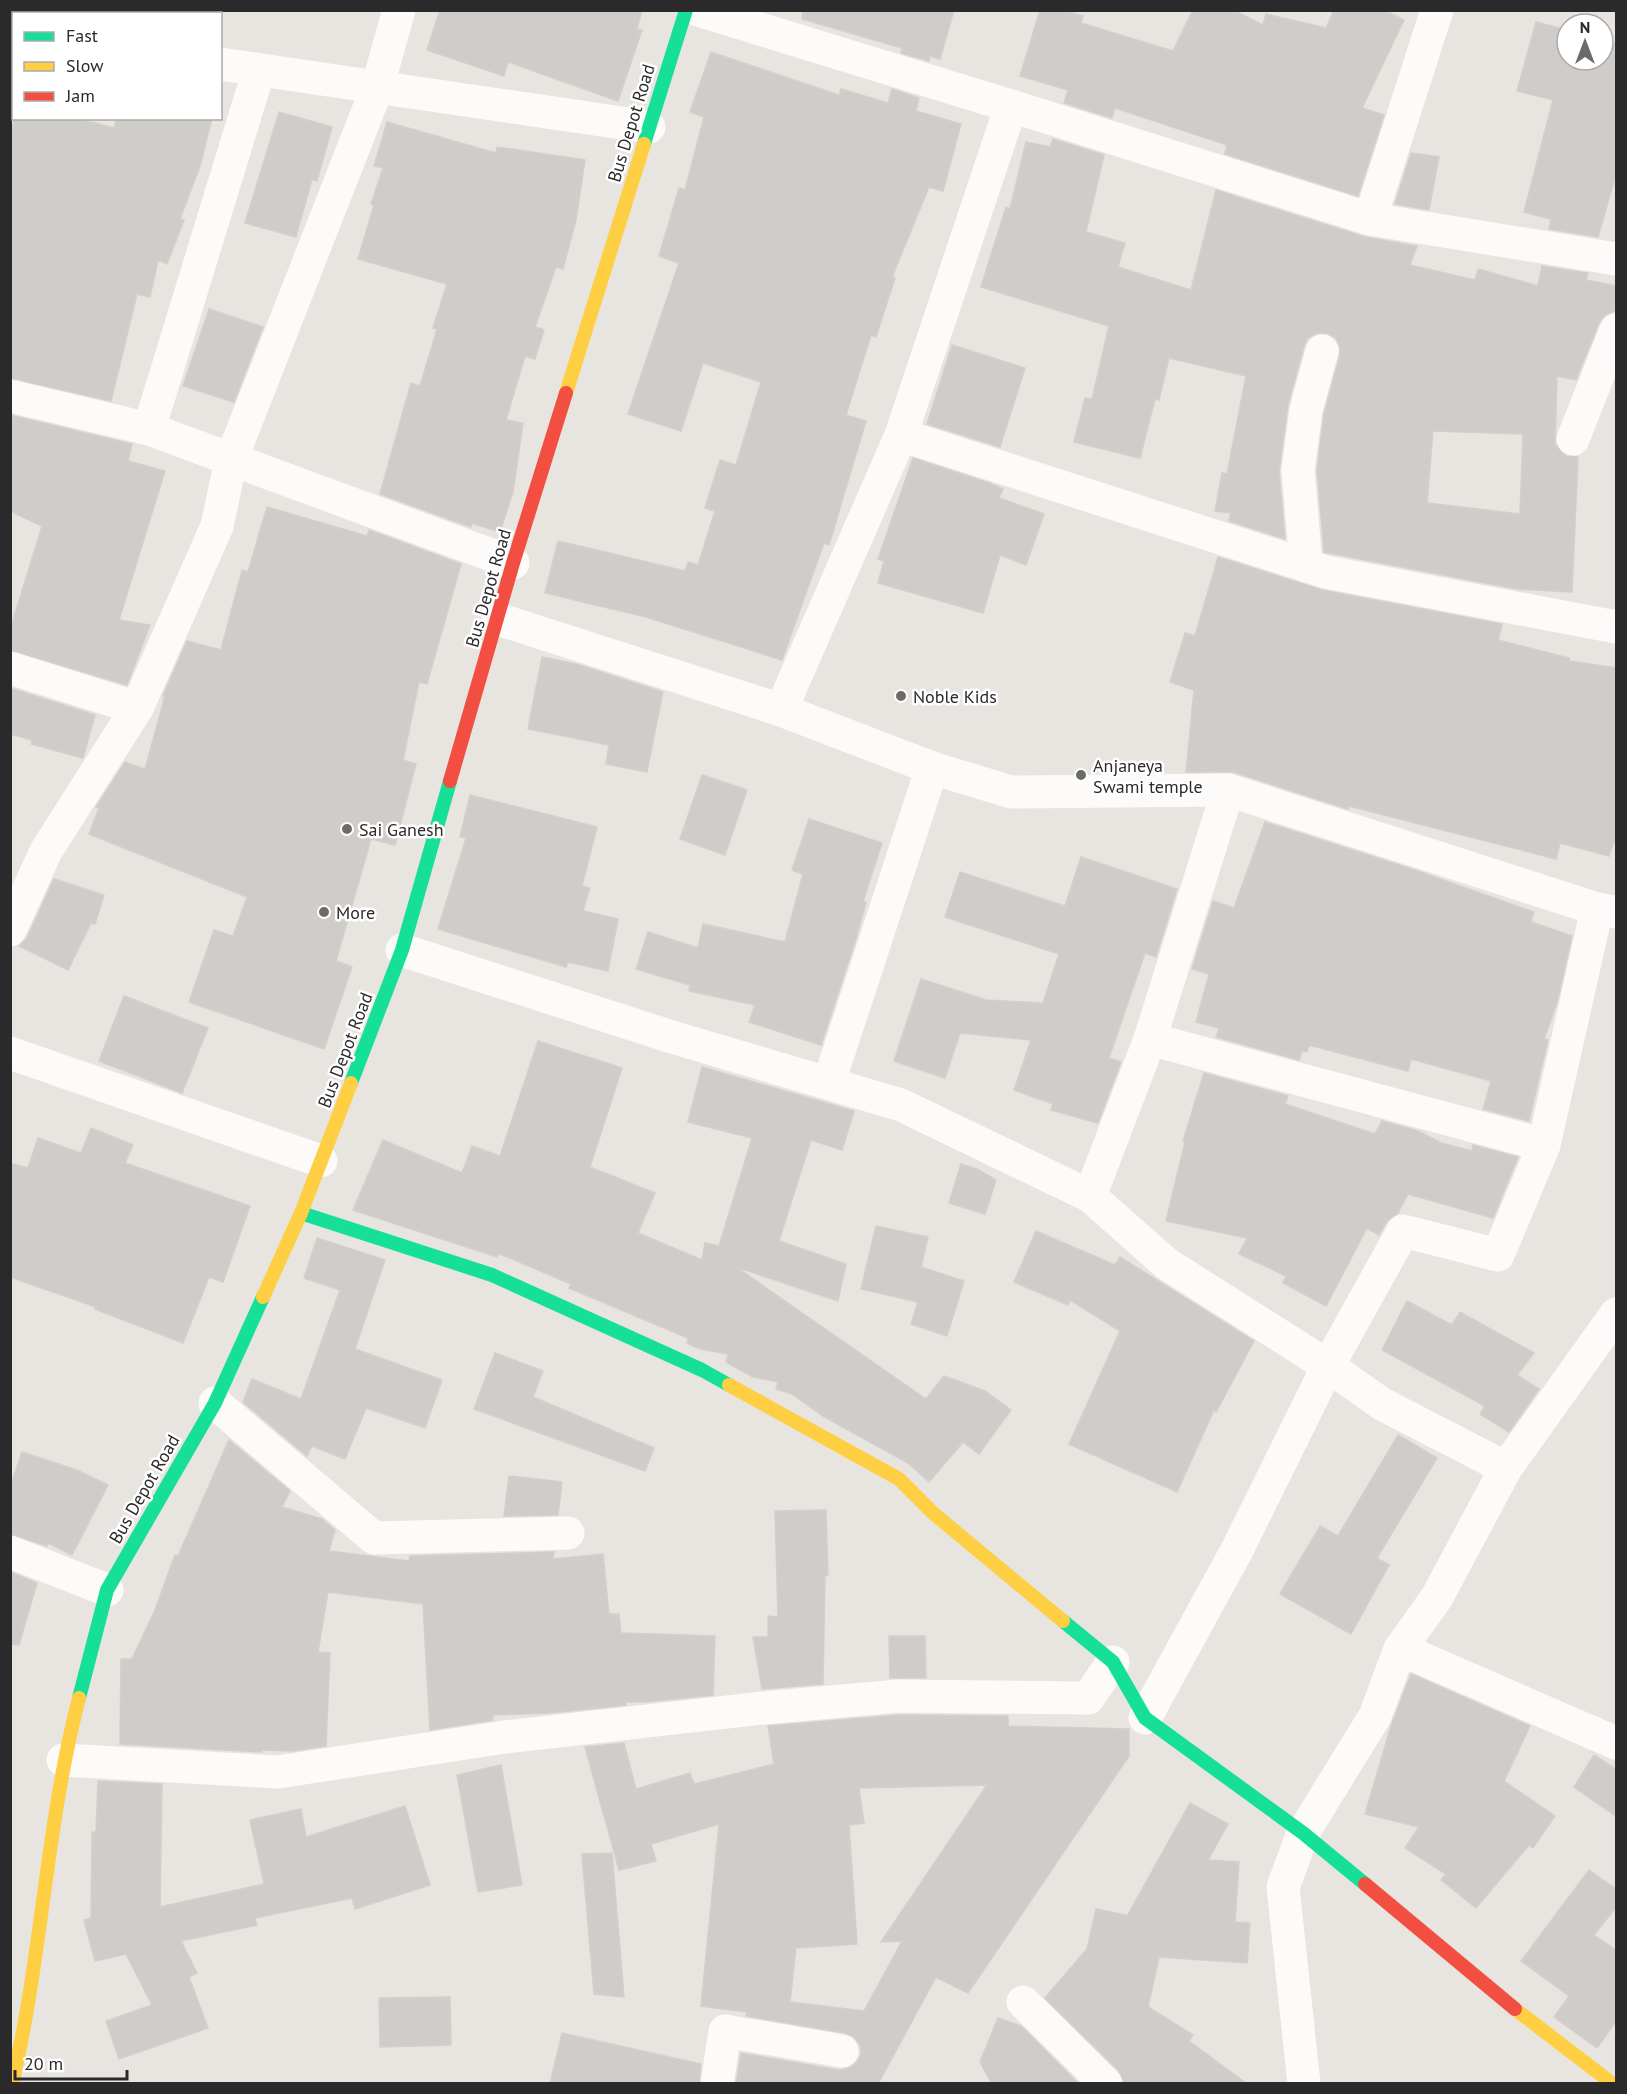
<svg xmlns="http://www.w3.org/2000/svg" width="1627" height="2094" font-family="'PT Sans',sans-serif">
<rect width="100%" height="100%" fill="#e8e4e0"/>
<g fill="#cfccc9" stroke="#d3d0cc" stroke-width="1.5" fill-rule="evenodd">
<polygon points="440,10 642,10 637,29 642,30 618,101 508,62 504,76 427,50"/>
<polygon points="803,10 954,10 940,59 930,56 929,61 901,53 902,48 802,19"/>
<polygon points="1040,10 1063,10 1083,16 1081,23 1173,51 1193,10 1233,10 1263,25 1266,14 1326,28 1334,10 1384,10 1404,20 1362,108 1384,115 1358,196 1225,154 1227,145 1115,108 1112,118 1064,103 1068,90 1020,76"/>
<polygon points="1536,22 1567,30 1567,60 1603,60 1603,41 1617,44 1617,171 1598,237 1549,229 1551,219 1524,212 1553,100 1517,91"/>
<polygon points="711,52 839,95 841,89 888,103 892,89 919,98 916,111 961,124 943,191 929,187 892,277 895,278 876,337 871,335 846,415 866,421 829,545 824,543 782,660 646,617 545,593 558,541 685,571 688,562 698,565 715,511 705,508 720,460 736,465 761,382 703,363 681,431 628,414 679,263 659,256 679,188 685,190 704,117 690,112"/>
<polygon points="279,112 332,127 317,181 312,179 296,237 245,223"/>
<polygon points="15,118 76,118 114,128 117,118 212,118 200,166 180,219 184,220 167,264 158,260 150,297 137,294 111,401 10,378 10,135"/>
<polygon points="387,122 496,153 497,147 585,160 576,220 563,269 556,267 535,327 544,330 535,359 525,356 506,420 523,423 513,492 500,532 472,523 471,527 380,494 411,383 420,386 437,329 433,328 447,284 358,259 374,205 371,204 383,168 374,166"/>
<path d="M 1053,139 L 1104,155 L 1086,232 L 1125,243 L 1118,267 L 1191,290 L 1216,190 L 1365,237 L 1417,246 L 1410,265 L 1475,280 L 1478,269 L 1538,286 L 1542,266 L 1588,273 L 1586,280 L 1617,286 L 1614,311 L 1605,315 L 1599,323 L 1576,380 L 1557,376 L 1555,444 L 1566,456 L 1578,457 L 1572,592 L 1517,589 L 1324,552 L 1317,470 L 1324,414 L 1340,355 L 1340,347 L 1336,338 L 1327,333 L 1317,333 L 1308,338 L 1304,346 L 1288,405 L 1279,471 L 1285,539 L 1229,521 L 1231,513 L 1215,511 L 1222,473 L 1227,474 L 1246,376 L 1169,358 L 1159,400 L 1155,399 L 1140,458 L 1074,442 L 1085,398 L 1092,399 L 1109,326 L 981,287 L 1006,207 L 1010,209 L 1026,142 L 1050,147 ZM 1433,431 L 1523,434 L 1520,514 L 1427,503 Z"/>
<polygon points="1411,153 1439,157 1429,210 1395,204"/>
<polygon points="209,309 263,327 234,402 183,386"/>
<polygon points="952,345 1025,368 1000,447 927,424"/>
<polygon points="10,415 132,444 128,461 165,471 119,620 150,625 127,685 10,650 10,630 42,526 10,511"/>
<polygon points="913,458 989,483 1003,489 999,498 1044,514 1026,565 1000,555 983,613 878,583 884,561 878,559"/>
<polygon points="267,507 367,536 369,530 461,564 427,684 419,682 403,760 416,764 395,845 371,839 336,961 352,967 324,1049 189,1002 214,930 233,936 247,897 89,834 99,808 96,807 125,762 145,769 165,696 163,696 187,641 221,650 242,570 248,572"/>
<polygon points="1218,557 1322,590 1502,624 1498,640 1569,658 1569,661 1617,668 1617,833 1609,856 1560,843 1556,859 1349,806 1348,809 1233,772 1186,772 1194,690 1170,682 1185,633 1195,636"/>
<polygon points="542,657 576,664 663,692 647,772 606,764 609,745 528,729"/>
<polygon points="10,688 95,715 83,758 31,744 32,740 10,734"/>
<polygon points="702,775 747,790 725,855 680,839"/>
<polygon points="470,795 597,827 582,886 590,888 583,911 618,919 608,971 568,962 566,967 438,929 466,838 460,837"/>
<polygon points="809,819 882,843 863,901 866,902 856,939 821,1045 749,1022 755,1005 689,991 690,985 636,969 648,932 698,948 703,924 785,942 803,874 792,870"/>
<polygon points="1265,822 1415,870 1534,912 1531,922 1572,936 1557,1003 1544,1039 1548,1040 1529,1121 1483,1109 1491,1081 1411,1059 1408,1071 1309,1045 1307,1052 1302,1051 1299,1060 1216,1037 1219,1028 1196,1022 1209,974 1192,969 1213,901 1234,908"/>
<polygon points="1081,857 1177,889 1156,957 1145,953 1109,1058 1121,1062 1098,1123 1051,1110 1053,1104 1014,1090 1031,1040 960,1033 945,1078 894,1061 921,979 986,1000 1043,1003 1059,954 945,917 960,872 1065,906"/>
<polygon points="54,879 104,895 95,924 91,923 68,970 19,946 27,938"/>
<polygon points="124,996 208,1028 182,1093 99,1061"/>
<polygon points="538,1041 622,1068 590,1167 655,1193 638,1233 702,1260 705,1243 719,1246 752,1138 688,1122 702,1067 854,1111 842,1150 811,1140 779,1241 846,1264 838,1301 736,1267 926,1399 944,1376 985,1391 1011,1410 979,1454 963,1442 929,1482 908,1463 823,1416 792,1394 776,1389 778,1382 753,1377 726,1362 728,1354 700,1349 687,1343 688,1338 569,1288 571,1284 498,1253 497,1257 353,1210 383,1140 462,1173 472,1146 500,1156"/>
<polygon points="1204,1073 1288,1096 1285,1104 1375,1134 1382,1121 1418,1131 1441,1143 1472,1151 1473,1145 1518,1157 1493,1218 1408,1194 1398,1213 1387,1221 1379,1235 1367,1228 1326,1306 1283,1283 1286,1276 1239,1254 1247,1238 1166,1221 1185,1142 1183,1141"/>
<polygon points="91,1128 133,1145 125,1163 250,1206 223,1282 209,1277 183,1343 95,1309 96,1307 10,1277 10,1163 28,1168 38,1138 81,1153"/>
<polygon points="961,1164 977,1169 996,1180 985,1214 949,1203"/>
<polygon points="876,1226 928,1237 921,1267 964,1281 947,1336 911,1324 918,1302 861,1289"/>
<polygon points="1036,1231 1115,1265 1120,1257 1254,1341 1216,1412 1214,1410 1177,1492 1069,1444 1120,1331 1070,1300 1068,1305 1014,1282"/>
<polygon points="317,1238 385,1260 355,1349 442,1380 425,1428 366,1408 345,1459 312,1446 307,1456 243,1402 252,1379 301,1399 340,1290 304,1278"/>
<polygon points="1407,1301 1452,1325 1460,1312 1534,1353 1517,1375 1539,1389 1509,1432 1480,1414 1485,1406 1382,1350"/>
<polygon points="495,1353 543,1371 533,1397 654,1448 645,1471 474,1409"/>
<polygon points="1398,1435 1437,1458 1377,1558 1389,1565 1351,1634 1280,1594 1320,1526 1338,1536"/>
<polygon points="229,1440 290,1491 282,1507 322,1519 335,1530 329,1551 409,1561 410,1556 554,1552 553,1559 603,1554 609,1614 619,1614 621,1633 715,1636 713,1695 645,1702 625,1702 626,1705 550,1713 493,1715 493,1720 430,1730 423,1604 328,1592 318,1652 330,1653 326,1746 292,1751 261,1750 261,1752 120,1744 121,1659 132,1659 155,1610 175,1555 178,1556"/>
<polygon points="22,1452 77,1470 108,1485 72,1555 48,1543 47,1546 10,1534 10,1487"/>
<polygon points="509,1476 562,1482 558,1515 504,1516"/>
<polygon points="826,1510 828,1575 825,1576 823,1684 762,1689 753,1637 768,1637 768,1616 778,1617 775,1511"/>
<polygon points="10,1572 37,1583 19,1645 10,1644"/>
<polygon points="889,1636 925,1636 926,1678 890,1678"/>
<polygon points="1411,1674 1530,1726 1504,1781 1555,1816 1533,1848 1529,1845 1476,1908 1441,1880 1446,1874 1405,1848 1419,1827 1365,1814 1391,1726"/>
<path d="M 899,1715 L 1008,1716 L 1008,1726 L 1129,1729 L 1129,1756 L 968,1993 L 936,1977 L 878,2084 L 736,2084 L 741,2053 L 839,2070 L 849,2068 L 857,2062 L 861,2054 L 860,2045 L 854,2037 L 845,2033 L 746,2016 L 747,2012 L 701,2006 L 719,1824 L 651,1844 L 656,1861 L 619,1870 L 585,1747 L 624,1743 L 636,1789 L 690,1773 L 694,1784 L 774,1764 L 768,1726 ZM 987,1785 L 881,1942 L 902,1941 L 864,2011 L 790,2002 L 796,1948 L 857,1944 L 849,1825 L 864,1823 L 859,1788 Z"/>
<polygon points="1594,1755 1617,1770 1617,1817 1574,1787"/>
<polygon points="501,1765 522,1885 478,1892 457,1775"/>
<polygon points="98,1781 162,1784 160,1907 264,1884 250,1820 301,1809 306,1837 405,1806 430,1885 355,1909 352,1898 255,1918 257,1925 181,1941 197,1973 189,1977 208,2028 119,2059 106,2021 152,2005 126,1954 95,1961 84,1920 91,1918 92,1832 96,1832"/>
<polygon points="1190,1803 1228,1824 1208,1860 1239,1862 1235,1922 1250,1923 1247,1963 1159,1957 1148,2007 1193,2035 1189,2041 1247,2084 1124,2084 1119,2071 1045,1998 1087,1949 1096,1909 1126,1915 1125,1920"/>
<polygon points="612,1853 624,1997 594,1994 582,1854"/>
<polygon points="1589,1870 1617,1890 1617,1906 1594,1935 1617,1951 1617,2020 1597,2048 1554,2017 1569,1996 1521,1961"/>
<polygon points="450,1997 451,2045 380,2047 379,1998"/>
<polygon points="998,2018 1021,2026 1079,2084 992,2084 980,2062"/>
<polygon points="562,2033 701,2064 699,2084 550,2084"/>
</g>
<g fill="none" stroke-linecap="round" stroke-linejoin="round">
<g stroke="#fcfbfa" stroke-width="33">
<polyline points="698,10 1011,106 1370,219 1616,259"/>
<polyline points="143,14 143,10"/>
<polyline points="10,31 14,31"/>
<polyline points="220,64 649,127"/>
<polyline points="1370,219 1437,10"/>
<polyline points="10,396 149,429 513,563"/>
<polyline points="149,429 259,70"/>
<polyline points="901,435 1326,572 1616,627"/>
<polyline points="1573,439 1616,330"/>
<polyline points="1306,565 1298,470 1306,410 1322,351"/>
<polyline points="498,619 781,710 932,768 1011,792 1228,790 1597,909 1616,912"/>
<polyline points="10,668 137,708 217,526 231,460 377,88 399,10"/>
<polyline points="781,710 901,435 1011,106"/>
<polyline points="10,930 46,851 137,708"/>
<polyline points="402,950 672,1037 901,1105 1090,1196 1167,1264 1328,1366 1382,1404 1506,1468"/>
<polyline points="1150,1039 1544,1145"/>
<polyline points="10,1053 321,1161"/>
<polyline points="829,1082 932,768"/>
<polyline points="1090,1196 1150,1039 1228,790"/>
<polyline points="215,1403 374,1538 568,1533"/>
<polyline points="10,1552 107,1590"/>
<polyline points="1400,1649 1616,1743"/>
<polyline points="1145,1718 1237,1550 1328,1366 1403,1231 1498,1255 1544,1145 1597,909"/>
<polyline points="63,1760 278,1772 505,1737 764,1708 898,1696 1088,1698 1113,1662"/>
<polyline points="1023,2002 1106,2084"/>
<polyline points="717,2084 725,2031 842,2051"/>
<polyline points="1304,2084 1283,1887 1303,1833 1375,1716 1400,1649 1437,1597 1506,1468 1616,1314"/>
</g>
<g stroke="#16e098" stroke-width="14">
<polyline points="644,144 686,10"/>
<polyline points="351,1083 402,950 450,781"/>
<polyline points="301,1213 492,1275 702,1370 729,1385"/>
<polyline points="1063,1621 1113,1662 1145,1718 1303,1833 1365,1884"/>
<polyline points="79,1698 107,1590 215,1403 263,1297"/>
</g>
<g stroke="#ffcf43" stroke-width="14">
<polyline points="566,393 644,144"/>
<polyline points="263,1297 301,1213 351,1083"/>
<polyline points="729,1385 899,1479 933,1513 1063,1621"/>
<polyline points="1515,2009 1613,2084"/>
<path d="M 12,2084 C 42,1957 46,1825 79,1698"/>
</g>
<g stroke="#f24e42" stroke-width="14">
<polyline points="450,781 513,563 566,393"/>
<polyline points="1365,1884 1515,2009"/>
</g>
</g>
<g fill="#6c6b6a" stroke="#fff" stroke-width="2">
<circle cx="901" cy="696" r="6"/>
<circle cx="1081" cy="775" r="6"/>
<circle cx="347" cy="829" r="6"/>
<circle cx="324" cy="912" r="6"/>
</g>
<g text-anchor="middle" dominant-baseline="central" stroke-width="5" stroke-linejoin="round" paint-order="stroke">
<g font-size="18" fill="#2a2a2a" stroke="#fff">
<text transform="translate(631 123) rotate(-73)">Bus Depot Road</text>
<text transform="translate(488 588) rotate(-74)">Bus Depot Road</text>
<text transform="translate(345 1050) rotate(-69)">Bus Depot Road</text>
<text transform="translate(144 1489) rotate(-60)">Bus Depot Road</text>
</g>
<g font-size="18" fill="#2a2a2a" stroke="#fff" text-anchor="start">
<text x="913" y="696">Noble Kids</text>
<text x="1093" y="765">Anjaneya<tspan x="1093" dy="21">Swami temple</tspan></text>
<text x="359" y="829">Sai Ganesh</text>
<text x="336" y="912">More</text>
</g>
</g>
<rect width="1627" height="2094" fill="none" stroke="#2a2a2a" stroke-width="24"/>
<rect x="12" y="12" width="210" height="108" fill="#ffffff" stroke="#aaaaaa" stroke-width="1.5"/>
<rect x="24" y="32" width="30" height="9" fill="#16e098" stroke="#aaaaaa" stroke-width="1.5"/>
<text x="66" y="42" font-size="18" fill="#2a2a2a">Fast</text>
<rect x="24" y="62" width="30" height="9" fill="#ffcf43" stroke="#aaaaaa" stroke-width="1.5"/>
<text x="66" y="72" font-size="18" fill="#2a2a2a">Slow</text>
<rect x="24" y="92" width="30" height="9" fill="#f24e42" stroke="#aaaaaa" stroke-width="1.5"/>
<text x="66" y="102" font-size="18" fill="#2a2a2a">Jam</text>
<g transform="translate(1585 42)"><circle r="28" fill="#ffffff" stroke="#aaaaaa" stroke-width="1.5"/>
<path d="M0-4.5L10 22L0 15L-10 22Z" fill="#6c6b6a"/>
<text y="-9" font-size="16" font-weight="bold" text-anchor="middle" fill="#2a2a2a">N</text>
</g>
<path d="M15 2070v9h112v-9" fill="none" stroke="#2a2a2a" stroke-width="3"/>
<text x="24" y="2070" font-size="18" fill="#2a2a2a" stroke="#ffffff" stroke-width="4.5" paint-order="stroke">20 m</text>
</svg>
